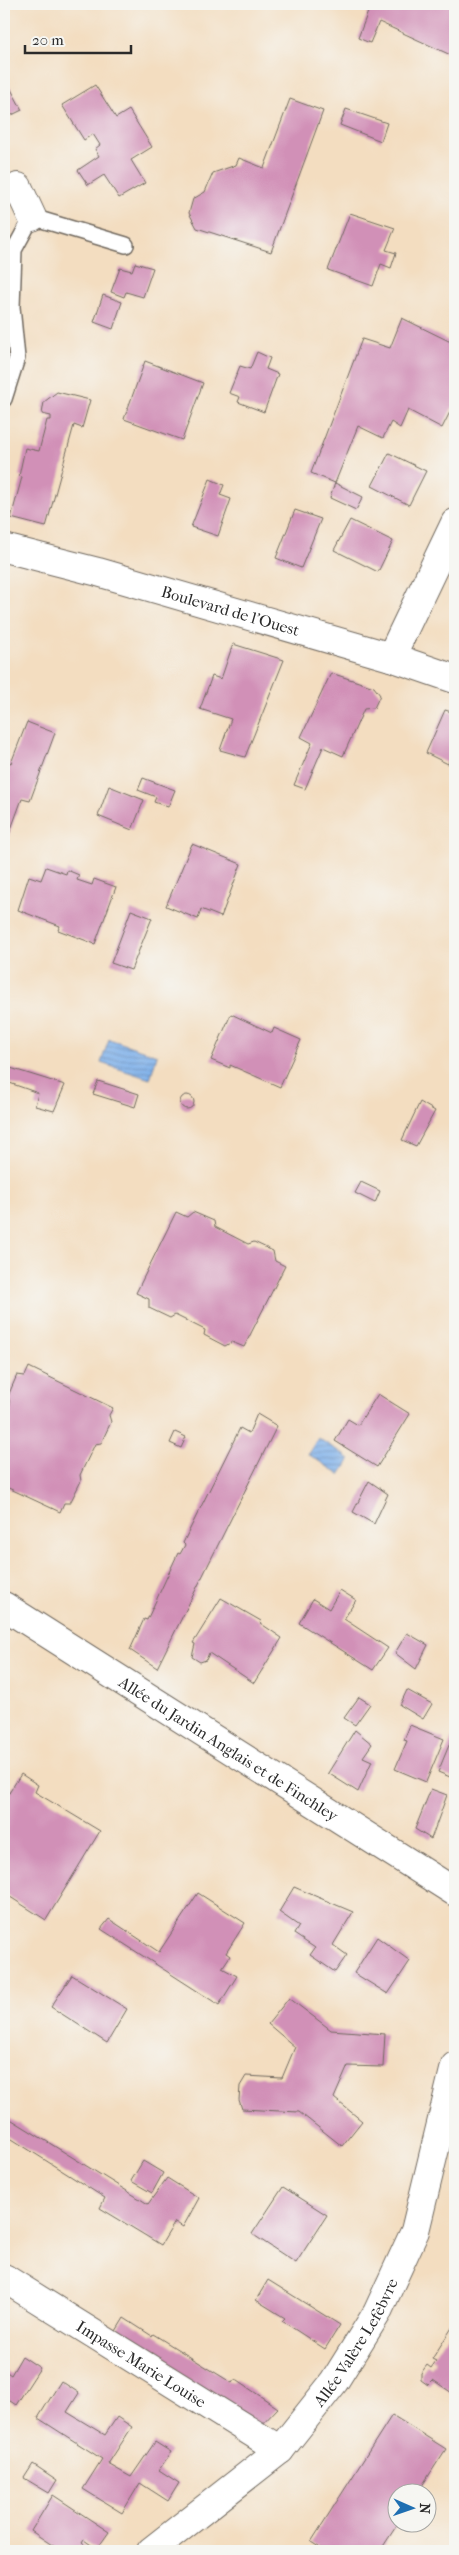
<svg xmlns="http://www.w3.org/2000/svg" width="459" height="2555" font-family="'IM FELL French Canon',serif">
<defs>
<pattern id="water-rules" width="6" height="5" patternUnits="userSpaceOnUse" patternTransform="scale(1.25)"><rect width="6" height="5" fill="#7eb0ea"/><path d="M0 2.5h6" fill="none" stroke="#678fbe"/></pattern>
</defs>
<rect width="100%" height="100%" fill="#f6f6f2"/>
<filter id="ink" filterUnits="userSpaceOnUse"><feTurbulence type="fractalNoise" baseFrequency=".02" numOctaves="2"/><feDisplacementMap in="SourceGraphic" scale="10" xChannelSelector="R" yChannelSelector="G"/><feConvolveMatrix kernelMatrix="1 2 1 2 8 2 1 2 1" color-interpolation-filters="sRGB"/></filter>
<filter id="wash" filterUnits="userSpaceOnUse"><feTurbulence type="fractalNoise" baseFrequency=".0096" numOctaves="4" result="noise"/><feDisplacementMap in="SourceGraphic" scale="20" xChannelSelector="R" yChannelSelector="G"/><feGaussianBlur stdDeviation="1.12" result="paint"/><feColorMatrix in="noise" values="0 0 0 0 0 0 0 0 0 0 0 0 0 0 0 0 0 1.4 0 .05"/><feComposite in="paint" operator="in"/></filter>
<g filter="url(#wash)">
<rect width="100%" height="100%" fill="#f3ddc0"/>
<g fill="url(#water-rules)" stroke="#546e8a">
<polygon points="109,1039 157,1055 150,1079 101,1063"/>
<polygon points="318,1438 350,1459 340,1475 308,1454"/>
</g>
<g id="blocks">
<g fill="#d190b7">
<polygon points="371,4 455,4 455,57 379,22 370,43 358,38"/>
<polygon points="4,76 22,110 4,119"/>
<polygon points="95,85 116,118 129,110 152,147 131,160 145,183 119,198 104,175 88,185 78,170 99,156 95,149 100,145 93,134 84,140 62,105"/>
<polygon points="290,99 323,111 271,252 197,228 189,213 193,199 205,192 213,173 236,165 239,158 264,168"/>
<polygon points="346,109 387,123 381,141 340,125"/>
<polygon points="350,213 395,228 386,250 396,253 391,268 381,264 373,286 328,270"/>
<polygon points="135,263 153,268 143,297 126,292 124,297 111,292 120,268 132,271"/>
<polygon points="103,295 122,302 113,329 94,322"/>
<polygon points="402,318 455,344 455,402 442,428 408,410 400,428 391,422 383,438 358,426 335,483 311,473 362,339 390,348"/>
<polygon points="257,352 270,358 266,369 278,374 264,412 238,402 240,397 229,393 240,366 250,369"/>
<polygon points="145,361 203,383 182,440 124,419"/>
<polygon points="57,392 90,400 82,428 74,425 46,527 11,518 22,477 19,476 25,448 39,451 47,420 51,420 51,416 42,414 44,402"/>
<polygon points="389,453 426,471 409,505 372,486"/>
<polygon points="210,479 224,485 220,495 231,499 218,536 191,527"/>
<polygon points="335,483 363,497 356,510 330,498"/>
<polygon points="295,510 321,519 301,568 276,558"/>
<polygon points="350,520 393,541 378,572 334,550"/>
<polygon points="233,644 284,660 245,757 220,750 231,719 200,709 212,676 221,679"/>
<polygon points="331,673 374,687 380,695 374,708 364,709 343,756 323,747 305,789 294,785 312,743 301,737"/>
<polygon points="445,710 455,713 455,744 448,764 426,753"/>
<polygon points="27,722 55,733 30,801 22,799 4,848 6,849 4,855 4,760 11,763"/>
<polygon points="143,778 175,790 168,807 154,802 156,797 138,790"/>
<polygon points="109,786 144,800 132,830 98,816"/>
<polygon points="192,844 241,864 221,917 201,909 198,919 166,906"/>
<polygon points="46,867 66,874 67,870 79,875 77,880 92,885 94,879 116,887 95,944 58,930 60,926 18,910 29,876 41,880"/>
<polygon points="131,910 152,918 131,970 111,963"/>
<polygon points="231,1014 272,1033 274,1028 301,1040 280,1087 230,1065 230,1068 211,1060"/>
<polygon points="4,1066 65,1085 54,1111 35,1106 38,1093 4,1081"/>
<polygon points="98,1081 139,1094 135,1107 93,1094"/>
<circle cx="187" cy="1102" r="7"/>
<polygon points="420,1102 435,1111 416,1146 402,1140"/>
<polygon points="361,1182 380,1191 375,1203 355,1193"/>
<polygon points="176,1212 187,1217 193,1212 214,1221 215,1227 248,1244 254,1242 273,1251 275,1261 285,1266 244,1347 232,1342 225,1346 204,1335 205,1330 175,1315 170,1318 149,1308 149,1299 136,1293"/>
<polygon points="29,1367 113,1408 109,1415 111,1422 101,1443 95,1444 80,1475 81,1481 70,1503 64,1503 60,1512 4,1486 4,1417 10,1404 8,1396 17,1375 25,1376"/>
<polygon points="378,1394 410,1414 377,1467 335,1441 348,1419 358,1425"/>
<polygon points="257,1414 277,1426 157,1668 130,1650 144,1619 147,1620 178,1553 180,1554 185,1545 183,1543 240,1428 249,1433"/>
<polygon points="175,1432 186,1437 181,1448 170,1443"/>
<polygon points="369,1481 388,1494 374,1524 353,1512"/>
<polygon points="340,1590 356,1600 344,1619 388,1648 373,1670 299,1623 313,1599 329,1609"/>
<polygon points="221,1598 261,1621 260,1623 282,1638 254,1683 209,1653 206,1660 200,1662 192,1657 195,1644 193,1643"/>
<polygon points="407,1633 428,1645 416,1669 395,1653"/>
<polygon points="407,1690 432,1704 423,1719 400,1705"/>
<polygon points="359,1697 370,1704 355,1725 344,1718"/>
<polygon points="410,1725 444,1739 426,1782 395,1769 407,1741 404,1740"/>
<polygon points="355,1730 372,1744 363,1757 372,1761 358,1792 328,1773"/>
<polygon points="452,1738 455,1740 455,1779 438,1772"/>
<polygon points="21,1774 38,1785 35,1792 100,1831 46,1920 4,1893 4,1801"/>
<polygon points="431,1789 447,1795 431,1839 415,1829"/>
<polygon points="294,1887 353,1912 333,1945 347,1955 335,1972 310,1955 315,1948 294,1934 299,1926 279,1912"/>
<polygon points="198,1893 245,1923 226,1953 230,1956 222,1968 237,1976 219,2005 101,1929 109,1919 159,1952"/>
<polygon points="377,1937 410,1961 388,1994 354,1973"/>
<polygon points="72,1975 127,2009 107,2043 51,2007"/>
<polygon points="289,1998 331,2030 385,2034 383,2067 348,2066 334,2098 362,2121 342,2146 299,2112 242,2109 239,2100 240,2086 246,2076 282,2078 295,2047 268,2024"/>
<polygon points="4,2115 148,2204 167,2178 199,2198 183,2227 175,2222 161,2245 100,2208 105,2198 4,2134"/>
<polygon points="143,2161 163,2173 152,2193 131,2181"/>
<polygon points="283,2187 327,2215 296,2263 252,2234"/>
<polygon points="268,2280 340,2325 325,2349 282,2321 285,2318 256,2300"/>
<polygon points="124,2318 152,2336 153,2334 232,2383 235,2379 278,2408 258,2429 113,2336"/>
<polygon points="455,2323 455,2395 433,2380 428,2385 421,2380 421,2373 427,2365 431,2368 436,2361 432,2359"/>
<polygon points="22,2356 40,2368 16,2405 4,2397 4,2370 11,2375"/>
<polygon points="61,2381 79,2393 67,2412 85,2423 105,2435 117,2417 132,2427 108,2464 131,2477 155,2442 171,2452 159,2470 179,2483 168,2501 140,2483 122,2513 83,2489 102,2459 38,2418"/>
<polygon points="392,2415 446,2449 418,2492 396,2492 396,2522 399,2522 380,2551 325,2551 311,2542"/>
<polygon points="33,2464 57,2480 49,2493 24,2478"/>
<polygon points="53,2495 109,2532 97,2549 84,2540 82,2543 88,2548 86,2551 61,2551 31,2531"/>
</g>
</g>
</g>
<g filter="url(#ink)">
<use href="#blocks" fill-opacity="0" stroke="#71695f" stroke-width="1"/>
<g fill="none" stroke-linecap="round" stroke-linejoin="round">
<defs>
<polyline id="service" points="4,399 17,358 12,307 14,250 32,217 126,245"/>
<g id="minor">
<polyline points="18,187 32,217"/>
<polyline points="391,657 455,523"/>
<path id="s1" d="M 4,1606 L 455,1892"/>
<path id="s2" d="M 4,2278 L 280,2450"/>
<path id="s3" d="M 151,2551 L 280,2450 L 334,2382 L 377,2313 L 415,2231 L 455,2066"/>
</g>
<g id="tertiary">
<path id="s4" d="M 4,548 L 98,572 L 391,657 L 455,679"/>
</g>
</defs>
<use href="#service" stroke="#71695f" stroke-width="18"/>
<use href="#minor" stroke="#71695f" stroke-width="30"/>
<use href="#tertiary" stroke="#71695f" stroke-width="30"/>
<use href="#service" stroke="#fff" stroke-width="15"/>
<use href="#minor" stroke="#fff" stroke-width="28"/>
<use href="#tertiary" stroke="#fff" stroke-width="28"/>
</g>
</g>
<g text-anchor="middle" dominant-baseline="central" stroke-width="4" stroke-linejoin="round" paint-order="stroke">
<g font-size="16" fill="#2b2b2b" stroke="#f6f6f2">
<text stroke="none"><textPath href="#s4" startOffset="235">Boulevard de l'Ouest</textPath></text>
<text stroke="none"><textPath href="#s1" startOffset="266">Allée du Jardin Anglais et de Finchley</textPath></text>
<text stroke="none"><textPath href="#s3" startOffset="296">Allée Valère Lefebvre</textPath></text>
<text stroke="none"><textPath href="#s2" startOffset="162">Impasse Marie Louise</textPath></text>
</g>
</g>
<rect width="459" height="2555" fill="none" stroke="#f6f6f2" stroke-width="20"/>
<g transform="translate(412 2508) rotate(92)"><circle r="24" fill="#f6f6f2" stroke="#a5a5a2"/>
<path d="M0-4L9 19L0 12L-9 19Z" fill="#1f6fb2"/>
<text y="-8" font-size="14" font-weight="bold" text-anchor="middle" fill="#2b2b2b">N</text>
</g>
<path d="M25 45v8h106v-8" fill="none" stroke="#2b2b2b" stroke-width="2.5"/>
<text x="32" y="45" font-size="15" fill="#2b2b2b" stroke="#f6f6f2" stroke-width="4" paint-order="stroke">20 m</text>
</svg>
